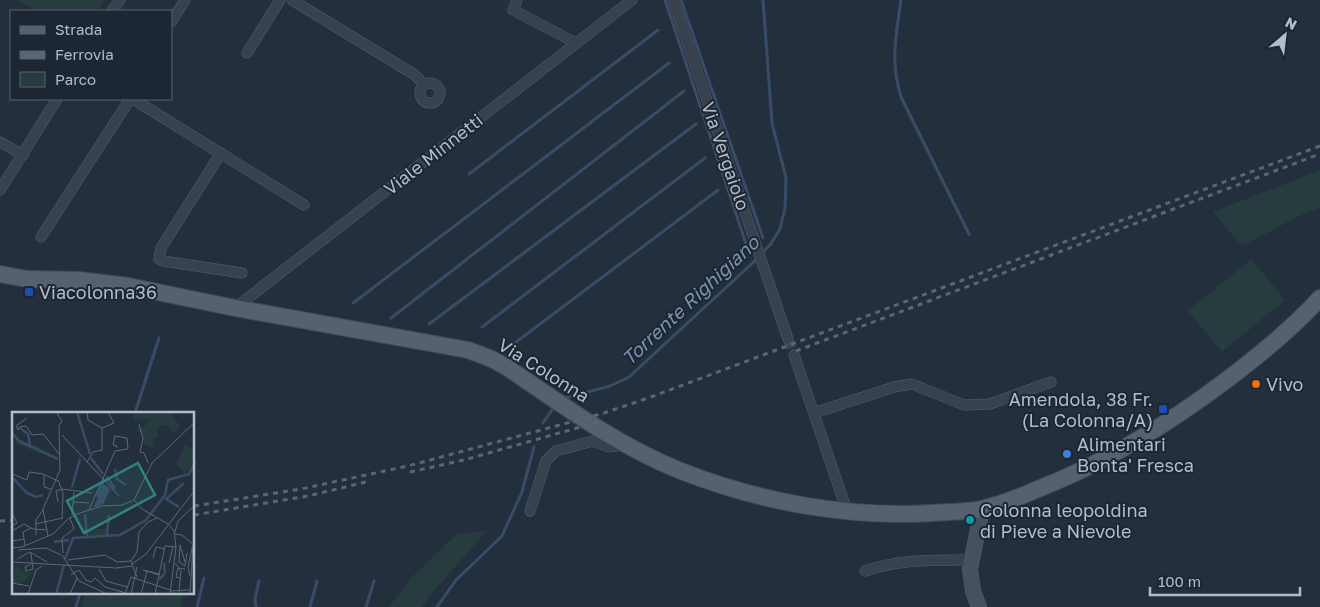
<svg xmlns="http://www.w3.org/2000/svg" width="1320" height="607" font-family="'Golos Text',sans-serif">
<rect width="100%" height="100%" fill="#242f3e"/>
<g fill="#263c3f">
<polygon points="18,0 104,0 97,11 36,11"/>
<polygon points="1320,170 1320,208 1305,213 1242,246 1213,212"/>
<polygon points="1251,259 1285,300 1222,352 1188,311"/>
<polygon points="487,531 430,595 422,607 389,607 412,577 457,534"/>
<polygon points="85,593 184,593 181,607 81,607"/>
</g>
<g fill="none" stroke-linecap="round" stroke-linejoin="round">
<g stroke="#394c67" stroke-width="3">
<polyline points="665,0 749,253"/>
<polyline points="681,0 763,238"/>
<path d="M 901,0 C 896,35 890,62 901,97 L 969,234"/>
<polyline points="469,174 658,30"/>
<polyline points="762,253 770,245 780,229 785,208 786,178 772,123 763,0"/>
<polyline points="353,303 669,63"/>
<polyline points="391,318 684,91"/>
<polyline points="429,324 696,124"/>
<polyline points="482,327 705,158"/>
<polyline points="507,349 718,190"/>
<polyline points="565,398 610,386 629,377 758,258"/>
<polyline points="135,413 159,338"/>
<polyline points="543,423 554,407"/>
<polyline points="76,607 80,593"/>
<polyline points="197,607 204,578"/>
<polyline points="256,607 255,599 259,581"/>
<polyline points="310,607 317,581"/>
<polyline points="366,607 374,581"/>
<polyline points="437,607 456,580 502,536 522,492 534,447"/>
</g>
<polyline stroke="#3a4453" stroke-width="10" stroke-dasharray="10 5" stroke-linecap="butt" points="788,339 794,355"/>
<defs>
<g id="minor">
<polyline points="292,0 415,75 424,85"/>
<polyline points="517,0 513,10 576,43"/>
<polyline points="673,0 788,339"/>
<polyline points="112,11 120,0"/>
<polyline points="171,22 185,0"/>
<polyline points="247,53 280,0"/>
<circle cx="430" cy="93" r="10"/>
<polyline points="133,99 304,205"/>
<polyline points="0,142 23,155"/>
<polyline points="221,153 161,248 159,259 163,261 242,273"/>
<polyline points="0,190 57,99"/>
<polyline points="41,237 130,99"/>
<polyline points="235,308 632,0"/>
<polyline points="794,355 847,511"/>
<polyline points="814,413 894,387 912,384 964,405 990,404 1051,382"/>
<polyline points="530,511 546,461 556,451 593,441 608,447 625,445"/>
<path d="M 865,571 C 900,559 934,560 971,560"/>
</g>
<polyline id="secondary" points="979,607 973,591 970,569 982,509"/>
<path id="primary" d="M 0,274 L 27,279 L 79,280 L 128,286 L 235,308 L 468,350 L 492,359 L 508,368 C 564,406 618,446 681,471 C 760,502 847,518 932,513 C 948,512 966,512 982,509 C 1001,504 1020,497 1038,489 C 1097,466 1150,435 1202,398 C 1244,368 1285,336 1320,298"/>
</defs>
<use href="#minor" stroke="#565f6c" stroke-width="11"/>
<use href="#secondary" stroke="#565f6c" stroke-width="16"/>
<use href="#primary" stroke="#414a57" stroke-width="18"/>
<use href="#minor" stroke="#38414e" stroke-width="10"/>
<use href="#secondary" stroke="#465061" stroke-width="15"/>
<use href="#primary" stroke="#56606e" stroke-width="16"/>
<g stroke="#5a6575" stroke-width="3" stroke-dasharray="5 5" stroke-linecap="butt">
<polyline points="796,351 1320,154"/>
<polyline points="410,472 464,460 598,422"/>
<polyline points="194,506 301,489 408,466 604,413 651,397 1320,146"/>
<polyline points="194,515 308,496 366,482"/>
<polyline points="0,521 14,520"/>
</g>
</g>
<g fill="#1a4fb4" stroke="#1d2633" stroke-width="2">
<rect x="24" y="287" width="10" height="10" rx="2.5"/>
<rect x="1158" y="404" width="10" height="10" rx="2.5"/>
</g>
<circle fill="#e8710a" stroke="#1d2633" stroke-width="2" cx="1256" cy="384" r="5"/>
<circle fill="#3f7fe0" stroke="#1d2633" stroke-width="2" cx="1067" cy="454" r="5"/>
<circle fill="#0f9aa8" stroke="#1d2633" stroke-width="2" cx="970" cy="520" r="5"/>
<g text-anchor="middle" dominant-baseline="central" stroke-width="4" stroke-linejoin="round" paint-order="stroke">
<g font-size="18" fill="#b4bcc9" stroke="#1d2633">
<text transform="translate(433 154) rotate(-38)">Viale Minnetti</text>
<text transform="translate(726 156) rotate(71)">Via Vergaiolo</text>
<text transform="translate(544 370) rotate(32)">Via Colonna</text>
</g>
<g font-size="18" fill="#b4bcc9" stroke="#1d2633" text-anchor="start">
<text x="39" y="292">Viacolonna36</text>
<text x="1266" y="384">Vivo</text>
<text x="1153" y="399" text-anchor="end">Amendola, 38 Fr.<tspan x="1153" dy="21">(La Colonna/A)</tspan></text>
<text x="1077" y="444">Alimentari<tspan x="1077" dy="21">Bonta' Fresca</tspan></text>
<text x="980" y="510">Colonna leopoldina<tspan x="980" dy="21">di Pieve a Nievole</tspan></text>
</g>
<g font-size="19" font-style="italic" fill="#7c92b1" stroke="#1d2633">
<text transform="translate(690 300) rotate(-43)">Torrente Righigiano</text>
</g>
</g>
<g transform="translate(12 412)">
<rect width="182" height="182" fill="#242f3e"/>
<path d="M 121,0 L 158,0 L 167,13 L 170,12 L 162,22 L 155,13 L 149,14 L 145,17 L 147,25 L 140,27 L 143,36 L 138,35 L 133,33 L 129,21 L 124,18 L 133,14 L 138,6 L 122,10 ZM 0,21 L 10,30 L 29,36 L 30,42 L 3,31 L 4,27 ZM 173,33 L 183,39 L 178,58 L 173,61 L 164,52 ZM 96,103 L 95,123 L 76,124 L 76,117 L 81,114 L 82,117 L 93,117 ZM 4,153 L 14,161 L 22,159 L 9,172 L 0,170 Z" fill="#263c3f"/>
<path fill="none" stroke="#394c67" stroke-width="2.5" d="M 65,0 L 78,42M 8,16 L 16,22 L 18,33M 0,21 L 7,29 L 46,47M 79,46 L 91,62M 103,57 L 105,67 L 114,73M 94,64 L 103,77M 0,65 L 15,81 L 24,85 L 31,83M 60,75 L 68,47M 85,85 L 91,71M 90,92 L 97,77M 88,93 L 96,75M 85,94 L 94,74M 83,95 L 93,73M 167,95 L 154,87 L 172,71M 73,102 L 75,125M 95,124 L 97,103M 42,130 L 57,128M 53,147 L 61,126 L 108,123 L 134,108 L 153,83 L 156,68 L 177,62 L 183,50M 147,168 L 153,161 L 152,151M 44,182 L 52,153"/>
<path fill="none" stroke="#5e6776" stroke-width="1" d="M 75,0 L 76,8 L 90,16M 15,6 L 4,14 L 6,18 L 7,15 L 14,14 L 20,23 L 31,22 L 48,43M 127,12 L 131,27 L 128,40 L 132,41 L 136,51M 50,23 L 107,84M 75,50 L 81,40 L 90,38 L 90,16 L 102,11 L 96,0M 0,62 L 15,68 L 17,60 L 31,62 L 46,69M 32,63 L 32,75 L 39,77M 46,68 L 51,81 L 50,106M 122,88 L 130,97 L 156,112M 46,90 L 44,79 L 50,77 L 80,81M 61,90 L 77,91M 77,98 L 103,39 L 116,37 L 115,26 L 103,24 L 101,33 L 105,34 L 104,36M 0,101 L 5,111 L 0,114M 60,103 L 62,80M 23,112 L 51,106M 0,119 L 12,112 L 21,117 L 35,118M 163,120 L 166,109 L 183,93M 163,122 L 170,123 L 183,134M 24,123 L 24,108 L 31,98M 36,124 L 31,97 L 48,58 L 47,14 L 50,9 L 44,0M 0,133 L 1,129 L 12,127M 13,134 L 11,120 L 19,116M 0,136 L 10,135 L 41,122 L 57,106 L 68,101 L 90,94 L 110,93 L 122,88 L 140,51 L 183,10M 6,138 L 34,136 L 49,143M 19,141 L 21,157 L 14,159 L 13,155 L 19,152M 51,141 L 50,126 L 62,117 L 58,106M 50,143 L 67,169 L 95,182M 141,146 L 144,135 L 153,137M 5,147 L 18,140 L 35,150M 56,148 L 93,143 L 105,150 L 119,149M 0,150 L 104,156 L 120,154M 167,150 L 168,133 L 173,150M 167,150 L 173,154 L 175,141M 157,151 L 161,135M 163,151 L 169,159 L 167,180M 120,152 L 134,142 L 183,78M 87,157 L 94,169 L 115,175M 59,163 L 67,158 L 74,168 L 79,170 L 83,166M 147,163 L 131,158 L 148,162M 178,164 L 176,155 L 180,136M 125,165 L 119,149 L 125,140 L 127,120 L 136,110 L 145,106M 83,166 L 93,175 L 114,181M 168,166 L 164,165 L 166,156 L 173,157M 0,171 L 17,174M 158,179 L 178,178M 16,182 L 24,158 L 30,154M 58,182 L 65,166M 113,182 L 119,165 L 158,178M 119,182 L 125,155M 129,182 L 135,159M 143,182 L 153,134 L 164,135 L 162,119 L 157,113M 158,182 L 164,135M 178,182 L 181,133"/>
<path fill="#308480" fill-opacity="0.15" stroke="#308480" stroke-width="2.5" d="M 126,51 L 143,83 L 72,121 L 55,89 Z"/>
<rect width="182" height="182" fill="none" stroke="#b4bcc9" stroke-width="2.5"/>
</g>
<rect x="10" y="10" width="162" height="90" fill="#1d2633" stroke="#59626f"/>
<rect x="20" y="26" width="25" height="8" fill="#56606e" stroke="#59626f"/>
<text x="55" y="35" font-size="15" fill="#b4bcc9">Strada</text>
<rect x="20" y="51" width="25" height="8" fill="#5a6575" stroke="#59626f"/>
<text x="55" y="60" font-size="15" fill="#b4bcc9">Ferrovia</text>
<rect x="20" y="72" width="25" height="15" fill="#263c3f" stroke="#59626f"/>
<text x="55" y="85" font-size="15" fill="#b4bcc9">Parco</text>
<g transform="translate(1285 35) rotate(28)" stroke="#1d2633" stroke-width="4" paint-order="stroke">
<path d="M0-4L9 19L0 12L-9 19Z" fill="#b4bcc9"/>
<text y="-8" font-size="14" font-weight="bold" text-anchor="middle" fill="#b4bcc9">N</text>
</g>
<path d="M1150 587v8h150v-8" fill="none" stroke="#b4bcc9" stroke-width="2.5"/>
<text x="1158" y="587" font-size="15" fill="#b4bcc9" stroke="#1d2633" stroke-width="4" paint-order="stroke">100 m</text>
</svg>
